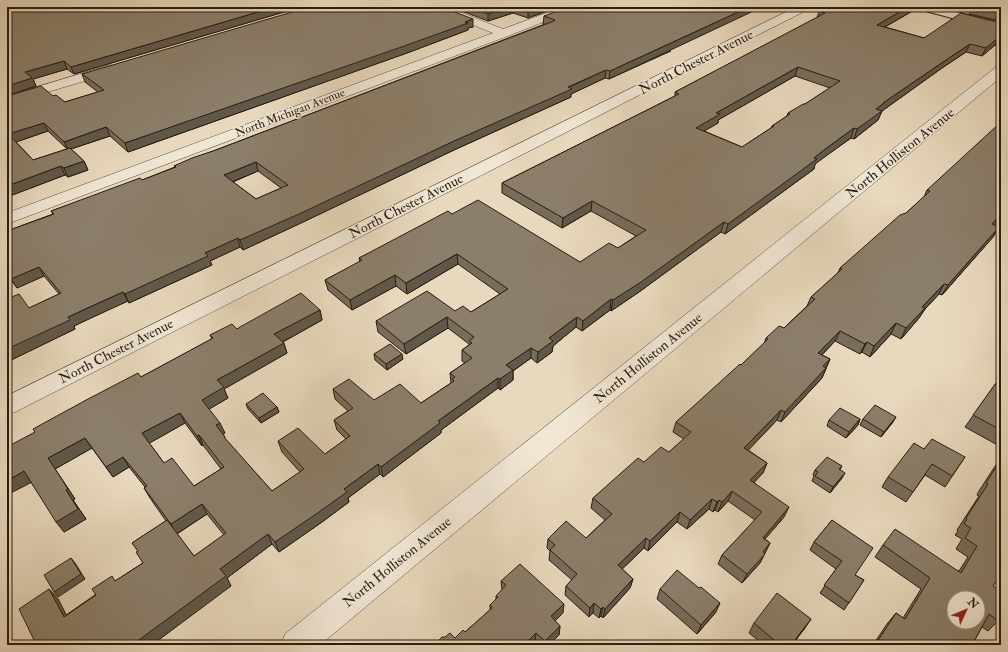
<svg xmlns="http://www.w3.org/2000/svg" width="1008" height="652" font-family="'IM FELL Double Pica',serif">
<rect width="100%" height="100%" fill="#e8d8bd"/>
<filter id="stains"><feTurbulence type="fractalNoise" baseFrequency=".005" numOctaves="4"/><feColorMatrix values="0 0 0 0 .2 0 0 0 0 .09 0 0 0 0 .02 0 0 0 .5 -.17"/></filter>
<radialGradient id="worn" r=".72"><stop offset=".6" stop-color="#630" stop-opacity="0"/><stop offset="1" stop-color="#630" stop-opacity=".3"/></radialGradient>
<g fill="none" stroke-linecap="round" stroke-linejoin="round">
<defs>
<g id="street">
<polygon points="431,7 447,7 503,29 562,7 578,7 576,9 508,36 7,224 7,213 493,33 433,9"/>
<polygon points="796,7 811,7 809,9 15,412 7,415 7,396"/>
<polygon points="110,65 115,66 117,69 115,72 7,104 7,96"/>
<polygon points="1001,66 1001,77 320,645 281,645 285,634 996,67"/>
</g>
<polygon id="secondary" points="916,7 936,7 1001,23 1001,31 918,9"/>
</defs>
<use href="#street" stroke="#574c3c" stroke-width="1"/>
<use href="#secondary" stroke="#271d11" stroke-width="2"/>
<use href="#street" fill="#f0e6d4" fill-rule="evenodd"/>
<use href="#secondary" fill="#f0e6d4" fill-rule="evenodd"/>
</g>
<g fill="#786c5b" stroke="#271d11" fill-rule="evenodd">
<polygon points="301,7 74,74 67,69 33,79 36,86 7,96 7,12"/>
<polygon points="451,7 558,7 528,18 513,13 488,21"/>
<polygon points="961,7 1001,7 1001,21 969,14 971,9"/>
<path d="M 916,9 L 885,27 L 924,38 L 1001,23 L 1001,42 L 997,46 L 995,45 L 982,56 L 966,52 L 942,68 L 882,111 L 878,120 L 854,139 L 851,138 L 821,159 L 815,164 L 814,169 L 725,234 L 721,232 L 639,292 L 611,311 L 610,310 L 582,331 L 576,327 L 553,346 L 552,352 L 537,363 L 531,358 L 513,371 L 513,380 L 500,390 L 498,388 L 441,430 L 441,433 L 383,477 L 380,474 L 348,498 L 349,502 L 322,522 L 279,552 L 272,544 L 227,578 L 231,586 L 35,642 L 49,589 L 58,599 L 66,615 L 115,581 L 143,563 L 138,551 L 132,543 L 166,521 L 150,498 L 144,488 L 145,487 L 129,467 L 113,477 L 92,448 L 55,469 L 75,499 L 73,500 L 86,519 L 64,532 L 31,482 L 141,377 L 212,339 L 210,335 L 320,310 L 322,320 L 283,342 L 287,353 L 224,389 L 228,398 L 209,409 L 225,433 L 223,434 L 226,440 L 272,491 L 300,472 L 282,452 L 278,441 L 325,454 L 346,439 L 337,430 L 334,420 L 348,411 L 335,399 L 333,389 L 374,400 L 421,403 L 451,383 L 450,373 L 465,363 L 462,361 L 462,350 L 469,345 L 469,344 L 448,328 L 406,354 L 378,332 L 376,321 L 455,311 L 471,312 L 500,294 L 458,264 L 407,294 L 396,286 L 352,310 L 328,290 L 325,280 L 360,262 L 359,258 L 452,214 L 580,262 L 618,248 L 636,236 L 591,211 L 562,228 L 502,193 L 502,183 L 675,96 L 675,92 L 817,18 L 819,11 ZM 795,76 L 830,88 L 805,104 L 788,113 L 787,116 L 772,126 L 771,128 L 742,147 L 704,131 L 718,123 L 718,120 ZM 185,423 L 202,446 L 203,445 L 221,469 L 194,486 L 164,463 L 149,443 ZM 207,514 L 224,535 L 194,556 L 177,534 Z"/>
<path d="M 544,16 L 671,51 L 609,79 L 605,78 L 571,94 L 571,97 L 454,150 L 301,223 L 243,250 L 240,247 L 210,261 L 212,265 L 129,303 L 128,301 L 109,309 L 74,326 L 75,329 L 7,362 L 7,299 L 29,308 L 59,294 L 44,276 L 17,288 L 7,275 L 7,231 L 53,214 L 51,211 L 142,180 L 175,167 L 174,166 L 216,150 L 545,24 L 543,24 ZM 258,171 L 281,188 L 256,199 L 233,182 Z"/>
<path d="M 473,27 L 468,28 L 468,30 L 407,53 L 128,152 L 110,136 L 71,149 L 84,161 L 88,170 L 68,177 L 65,175 L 7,197 L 7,96 L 53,96 L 65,102 L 98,92 L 85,82 L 82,74 ZM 48,131 L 67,149 L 33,160 L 16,142 Z"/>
<polygon points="927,190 1001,218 994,225 999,227 993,237 942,295 939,294 925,309 919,318 901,339 891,334 870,357 862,352 860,354 835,341 822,355 830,359 822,378 781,422 777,420 748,450 767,463 763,473 754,482 784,517 765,539 770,543 760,563 742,583 718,564 722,555 755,520 728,501 718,512 715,510 713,512 709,509 687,529 677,522 648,551 644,548 622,569 633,579 630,588 603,618 601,616 599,618 593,613 589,617 565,595 566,586 572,580 549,560 550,551 547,548 548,539 586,538 605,520 591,508 593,498 644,462 669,452 684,439 673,432 676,422 741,365 764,344 766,338 784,328 807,306 811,297 838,273 840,268 906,213 924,197"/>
<polygon points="374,354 403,359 387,370 375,360"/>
<polygon points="1001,376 1001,447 965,427"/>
<polygon points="246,404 277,407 279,412 261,423 248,409"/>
<polygon points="860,419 858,425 846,438 827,426 829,420"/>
<polygon points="863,419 893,422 881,437 860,425"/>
<polygon points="924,449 965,457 945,487 925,475 906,502 882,487 888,477"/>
<polygon points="1001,457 1001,573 993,586 998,621 988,631 982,627 972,645 873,645 887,624 896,613 903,618 921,589 875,557 883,545 959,571 968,557 956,549 962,539 955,535 958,531 957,530 979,496 977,495 979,491"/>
<polygon points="842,466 840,470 842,478 830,493 812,481 814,476 813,475 815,470"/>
<polygon points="832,520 855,575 864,580 844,610 820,593 836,569 810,550 814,542"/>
<polygon points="501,581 563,613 555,621 560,626 559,635 549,645 538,645 535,642 455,638 465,632 490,610 490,605 496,599 496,596 502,590"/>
<polygon points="660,589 716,612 697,634 657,599"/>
<polygon points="754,623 805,628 792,645 764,645 749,633"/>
</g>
<g fill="#61584a" stroke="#271d11">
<polygon points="7,7 19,7 7,9"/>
<polygon points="275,7 301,7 74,74 71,67"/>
<polygon points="508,7 513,7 513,13 488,21 488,14"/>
<polygon points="539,7 558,7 528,18 528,11"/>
<polygon points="749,7 762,7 609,79 610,71"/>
<polygon points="908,7 916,7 916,9 874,33 877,25"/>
<polygon points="473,19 473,27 468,28 468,30 407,53 128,152 125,143"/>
<polygon points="999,37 995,45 982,56 986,48"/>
<polygon points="1001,37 1001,42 997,46"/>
<polygon points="970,44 966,52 942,68 882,111 878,120 854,139 857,129 876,109 883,103 946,60"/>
<polygon points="64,61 67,69 33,79 36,86 7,96 7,86 25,72"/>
<polygon points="798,67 795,76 718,120 718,123 694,137 696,128 716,113"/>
<polygon points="606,70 605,78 571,94 571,97 454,150 301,223 243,250 240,240"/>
<polygon points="44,123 48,131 13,143 8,134"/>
<polygon points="106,127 110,136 68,150 64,142"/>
<polygon points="854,128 851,138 815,164 814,169 725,234 728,224 824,150"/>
<polygon points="84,161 88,170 68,177 64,168"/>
<polygon points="256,162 258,171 227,184 224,175"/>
<polygon points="61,166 65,175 7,197 7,186"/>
<polygon points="592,201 591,211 562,228 563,218"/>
<polygon points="1001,214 1001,218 986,234 992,224"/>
<polygon points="724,222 721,232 639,292 611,311 613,300"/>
<polygon points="999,227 993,237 942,295 948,285"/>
<polygon points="238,238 240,247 210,261 212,265 129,303 125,294 205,253"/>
<polygon points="457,254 458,264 407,294 406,283"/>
<polygon points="39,267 44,276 17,288 11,279"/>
<polygon points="395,275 396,286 352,310 350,300"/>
<polygon points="944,284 939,294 925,309 919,318 901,339 906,328 922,307"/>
<polygon points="123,292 128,301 74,326 75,329 7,362 7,349 68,317"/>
<polygon points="611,299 610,310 582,331 583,321"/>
<polygon points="320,310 322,320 277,345 274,334"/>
<polygon points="447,317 448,328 406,354 404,344"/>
<polygon points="577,317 576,327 553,346 552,352 537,363 538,352 549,338"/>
<polygon points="896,323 891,334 870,357 874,346"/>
<polygon points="840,331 835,341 814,363 818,353"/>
<polygon points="867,342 862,352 860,354 865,344"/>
<polygon points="284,343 287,353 224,389 228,398 206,411 202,400 217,380"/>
<polygon points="531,348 531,358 513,371 513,380 500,390 500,379 506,365"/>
<polygon points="402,354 403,359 387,370 386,364"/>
<polygon points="830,359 822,378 781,422 785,412 823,366"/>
<polygon points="498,378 498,388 441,430 441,433 383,477 381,467 438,421"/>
<polygon points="277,407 279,412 261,423 259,418"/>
<polygon points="781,410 777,420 741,458 744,448"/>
<polygon points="180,413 185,423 148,444 142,433"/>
<polygon points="896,417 893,422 881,437 884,432"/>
<polygon points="860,419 858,425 846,438 849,432"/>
<polygon points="220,423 225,433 220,436 216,425"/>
<polygon points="199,435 203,445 202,446 197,436"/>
<polygon points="85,438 92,448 55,469 75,499 73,500 86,519 64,532 56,522 66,490 48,458"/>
<polygon points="123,457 129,467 113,477 106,467"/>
<polygon points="767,463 763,473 747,490 750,480"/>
<polygon points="378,464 380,474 348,498 349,502 322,522 279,552 275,542 344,489"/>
<polygon points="24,471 32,482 7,495 7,481"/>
<polygon points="845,473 842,478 830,493 833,487"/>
<polygon points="732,491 728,501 718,512 722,502"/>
<polygon points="712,499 709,509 687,529 690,520"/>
<polygon points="719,500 715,510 713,512 717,502"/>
<polygon points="202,504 207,514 176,534 171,524"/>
<polygon points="789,507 784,517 758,547 763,538"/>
<polygon points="680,512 677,522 648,551 650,541"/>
<polygon points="268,534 272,544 227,578 231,586 152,645 132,645 220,569"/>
<polygon points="646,538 644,548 616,575 618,565"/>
<polygon points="770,543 760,563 742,583 747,574 763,552"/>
<polygon points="71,558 75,563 85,579 58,597 54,592"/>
<polygon points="633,579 630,588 603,618 605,609"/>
<polygon points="49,589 58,599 72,626 64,617"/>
<polygon points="594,603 593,613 589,617 590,608"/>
<polygon points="720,603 716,612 697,634 701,625"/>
<polygon points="564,604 563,613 550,626 551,616"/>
<polygon points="603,607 601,616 599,618 601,609"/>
<polygon points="811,619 805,628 792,645 791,645"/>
<polygon points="560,626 559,635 549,645 544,645 545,641"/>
<polygon points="536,633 535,642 532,645 524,645"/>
</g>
<g fill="#8b7e6a" stroke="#271d11" fill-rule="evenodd">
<polygon points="28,7 275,7 71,67 64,61 25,72 32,78 7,86 7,12"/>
<polygon points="309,7 442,7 473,19 465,22 468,23 407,45 125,143 106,127 64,142 44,123 8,134 33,160 70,148 84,161 64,168 61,166 7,186 7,96 41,86 53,96 56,95 65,102 104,90 82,74"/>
<polygon points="469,7 508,7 488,14"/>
<polygon points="517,7 539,7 528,11"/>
<path d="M 567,7 L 749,7 L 610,71 L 606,70 L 568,87 L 572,89 L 454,141 L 299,214 L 240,240 L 238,238 L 205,253 L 208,256 L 125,294 L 123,292 L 105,300 L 68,317 L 70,320 L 7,349 L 7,299 L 19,294 L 29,308 L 61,293 L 39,267 L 11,279 L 7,273 L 7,231 L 54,214 L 51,211 L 140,178 L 142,180 L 176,167 L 174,166 L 192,158 L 216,150 L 554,21 L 555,20 L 544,16 ZM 256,162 L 288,185 L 256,199 L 224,175 Z"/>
<path d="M 827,7 L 908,7 L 877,25 L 924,38 L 961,13 L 1001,23 L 1001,37 L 999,37 L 986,48 L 970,44 L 946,60 L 883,103 L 884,103 L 876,109 L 882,111 L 857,129 L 854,128 L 824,150 L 814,158 L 817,159 L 728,224 L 724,222 L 641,282 L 613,300 L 611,299 L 583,321 L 577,317 L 549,338 L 553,341 L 538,352 L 531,348 L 506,365 L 513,370 L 500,379 L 498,378 L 438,421 L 440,423 L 381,467 L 378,464 L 344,489 L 347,492 L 319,512 L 275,542 L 268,534 L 220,569 L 226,576 L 132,645 L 30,645 L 35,642 L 19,609 L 49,589 L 64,617 L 96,595 L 92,589 L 112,576 L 115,581 L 143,563 L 136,552 L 138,551 L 132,543 L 167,520 L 194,556 L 226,533 L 202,504 L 171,524 L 144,488 L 147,486 L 123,457 L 106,467 L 85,438 L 48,458 L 68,489 L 66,490 L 78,509 L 56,522 L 24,471 L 7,481 L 7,447 L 35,432 L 33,429 L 88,399 L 138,373 L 141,377 L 213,338 L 210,335 L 232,324 L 237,329 L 240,327 L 301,293 L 320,310 L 274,334 L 284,343 L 217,380 L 224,387 L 202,400 L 220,423 L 216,425 L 225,437 L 224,437 L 272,491 L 304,469 L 278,441 L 298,428 L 325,454 L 350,436 L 334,420 L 353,408 L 333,389 L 349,379 L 374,400 L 400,384 L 421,403 L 454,381 L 452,379 L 455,377 L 450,373 L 472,358 L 462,350 L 472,343 L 469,341 L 474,337 L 447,317 L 404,344 L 376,321 L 427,291 L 455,311 L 463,306 L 471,312 L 508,289 L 457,254 L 406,283 L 395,275 L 350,300 L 325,280 L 362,260 L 359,258 L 448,211 L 452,214 L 478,200 L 580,262 L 609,243 L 618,248 L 646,230 L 592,201 L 563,218 L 502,183 L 675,96 L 679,94 L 675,92 L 825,13 L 819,11 ZM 798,67 L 840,81 L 805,104 L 803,104 L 788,113 L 790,114 L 772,126 L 774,126 L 742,147 L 696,128 L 720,114 L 716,113 ZM 180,413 L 197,436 L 199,435 L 224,467 L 194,486 L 172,458 L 164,463 L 142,433 Z"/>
<polygon points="978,7 1001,7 1001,13"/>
<polygon points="1001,122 1001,214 992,224 999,227 948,285 944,284 922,307 925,308 906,328 896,323 874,346 867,342 865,344 840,331 818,353 830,359 823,366 826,368 785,412 781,410 744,448 767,463 750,480 789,507 763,538 770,543 763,552 765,554 747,574 722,555 762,512 732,491 722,502 719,500 717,502 712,499 690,520 680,512 650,541 646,538 618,565 633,579 605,609 603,607 601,609 594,603 590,608 566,586 577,574 550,550 555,545 548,539 566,521 586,538 612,514 593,498 638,458 644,462 661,447 669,452 691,432 676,422 740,364 741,365 768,339 766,338 779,326 784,328 815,299 811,297 842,269 840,268 900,215 906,213 930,191 927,190"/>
<polygon points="390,344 402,354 386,364 374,354"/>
<polygon points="1001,376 1001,430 973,415"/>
<polygon points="263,393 277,407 259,418 246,404"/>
<polygon points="875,405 896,417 884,432 863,419"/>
<polygon points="840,408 860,419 849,432 829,420"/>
<polygon points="932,439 965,457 952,476 932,464 913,492 888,477 914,443 924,449"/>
<polygon points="827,457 842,466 839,469 845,473 833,487 815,476 818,472 815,470"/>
<path d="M 1001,459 L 1001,573 L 993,586 L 1001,591 L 1001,616 L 998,621 L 989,614 L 972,645 L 875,645 L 896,613 L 905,619 L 930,578 L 883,545 L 895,529 L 961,573 L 977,546 L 965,538 L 971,528 L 964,524 L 967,519 L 966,518 L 988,484 L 986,483 ZM 954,598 L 978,598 L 978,622 L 954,622 Z"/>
<polygon points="832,520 873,548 855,575 864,580 849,603 824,585 842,561 814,542"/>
<polygon points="71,558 81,574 54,592 44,575"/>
<polygon points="520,564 564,604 551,616 560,626 545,641 536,633 524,645 437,645 437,642 442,637 445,637 450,633 455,638 463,630 465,632 492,608 490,605 498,597 496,596 506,585 501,581"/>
<polygon points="677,570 699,588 701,587 720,603 701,625 660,589"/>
<polygon points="777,593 811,619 791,645 780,645 754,623"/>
<polygon points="643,642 646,645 641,645"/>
</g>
<g text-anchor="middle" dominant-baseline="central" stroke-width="3" stroke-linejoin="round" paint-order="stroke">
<g font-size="12" fill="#271d11" stroke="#f0e6d4">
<text transform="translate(290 113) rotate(-21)">North Michigan Avenue</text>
</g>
<g font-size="14" fill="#271d11" stroke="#f0e6d4">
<text transform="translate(696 62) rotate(-27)">North Chester Avenue</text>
<text transform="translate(900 153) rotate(-39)">North Holliston Avenue</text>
<text transform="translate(406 206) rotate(-27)">North Chester Avenue</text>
<text transform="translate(116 351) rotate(-27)">North Chester Avenue</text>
<text transform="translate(648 358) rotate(-39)">North Holliston Avenue</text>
<text transform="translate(397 562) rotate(-39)">North Holliston Avenue</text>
</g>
</g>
<rect width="1008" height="652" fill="none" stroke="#e8d8bd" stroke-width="24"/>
<rect x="8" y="8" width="992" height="636" fill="none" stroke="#271d11" stroke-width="2"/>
<rect x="12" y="12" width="984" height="628" fill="none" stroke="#271d11"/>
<g transform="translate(966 610) rotate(46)"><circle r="19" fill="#f0e6d4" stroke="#a09686"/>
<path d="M0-3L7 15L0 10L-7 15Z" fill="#8f2418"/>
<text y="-6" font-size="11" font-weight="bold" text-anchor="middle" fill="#271d11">N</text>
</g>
<rect width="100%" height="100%" filter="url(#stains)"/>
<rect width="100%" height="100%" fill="url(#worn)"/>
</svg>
